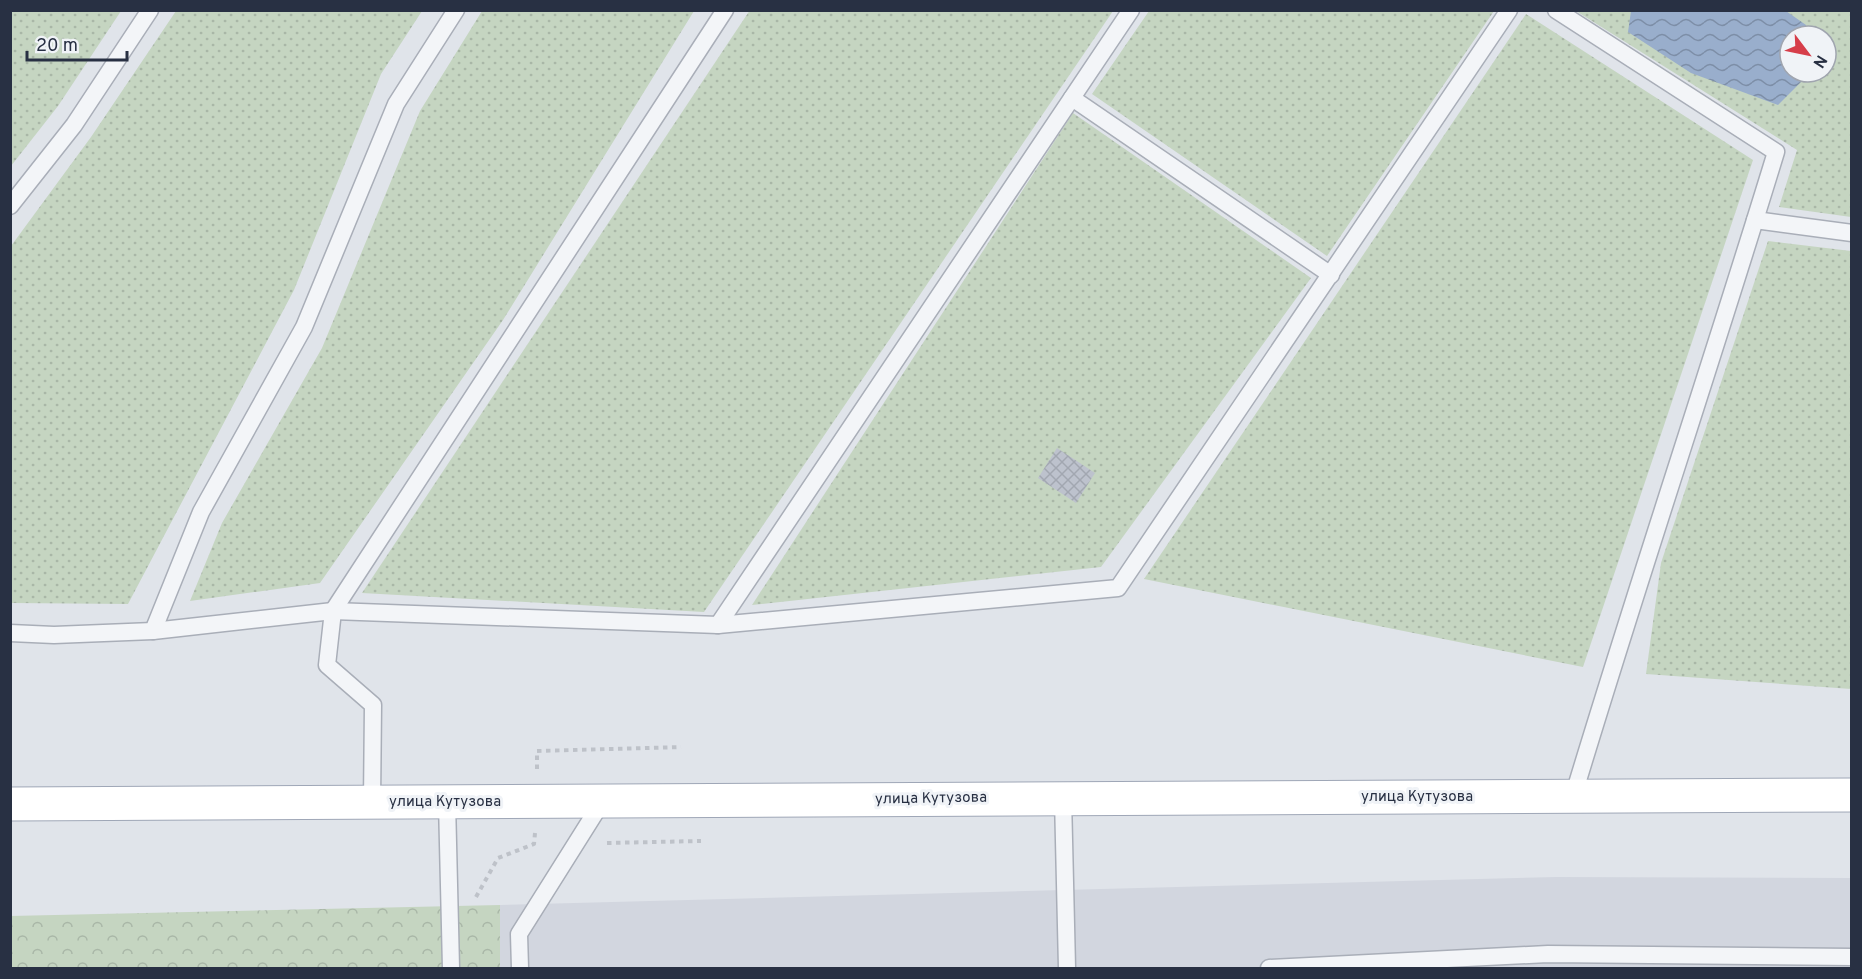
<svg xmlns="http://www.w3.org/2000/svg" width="1862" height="979" font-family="Overpass,sans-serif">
<defs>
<pattern id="forest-crowns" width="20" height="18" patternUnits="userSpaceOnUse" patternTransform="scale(1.5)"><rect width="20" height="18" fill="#c5d5c1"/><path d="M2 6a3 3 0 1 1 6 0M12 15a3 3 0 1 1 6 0" fill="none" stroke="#a9b7a7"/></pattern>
<pattern id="garden-dots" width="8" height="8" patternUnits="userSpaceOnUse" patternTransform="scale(1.5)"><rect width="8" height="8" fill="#c5d5c1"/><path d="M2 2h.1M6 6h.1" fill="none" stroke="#a9b7a7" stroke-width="1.8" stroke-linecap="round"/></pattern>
<pattern id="water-waves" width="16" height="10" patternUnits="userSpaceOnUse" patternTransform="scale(1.5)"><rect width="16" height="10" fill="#99aecc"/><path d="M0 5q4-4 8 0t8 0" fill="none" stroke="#7d8ea7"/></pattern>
<pattern id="building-cross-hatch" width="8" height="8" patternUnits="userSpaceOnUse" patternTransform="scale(1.5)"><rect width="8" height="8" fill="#bdc2cd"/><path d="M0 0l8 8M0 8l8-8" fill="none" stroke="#a2a7b1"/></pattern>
</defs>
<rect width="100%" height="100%" fill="#e0e4ea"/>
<polygon fill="#d2d6df" points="1556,877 1851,878 1851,968 500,968 500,905"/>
<polygon fill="url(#forest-crowns)" points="500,905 500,968 11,968 10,916"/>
<g fill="url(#garden-dots)" fill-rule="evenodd">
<polygon points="11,10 121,11 58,106 11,166"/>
<polygon points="750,10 1113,11 704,612 362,593"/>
<polygon points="176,11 422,11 381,74 294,290 128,604 11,603 11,246 91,137"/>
<polygon points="482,11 694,11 503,320 320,583 190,601 222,523 322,348 420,111"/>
<polygon points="1149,11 1149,10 1494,11 1327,256 1092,94"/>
<path d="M 1576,11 L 1851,11 L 1851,217 L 1779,207 L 1797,150 ZM 1790,36 L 1826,36 L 1826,72 L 1790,72 Z"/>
<polygon points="1526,14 1753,160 1583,667 1144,579"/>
<polygon points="1073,113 1311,278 1101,567 752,605"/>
<polygon points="1768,241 1851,251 1851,689 1646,674 1661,563"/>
</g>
<polygon fill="url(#water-waves)" points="1631,11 1786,11 1806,25 1807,36 1790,36 1790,72 1811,72 1778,105 1691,73 1628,32"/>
<polygon fill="url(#building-cross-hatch)" points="1057,448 1095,473 1076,503 1038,478"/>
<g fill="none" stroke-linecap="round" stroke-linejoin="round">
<defs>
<g id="service">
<path d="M 1556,10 L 1776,152 C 1710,368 1638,581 1573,797"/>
<polyline points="1072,98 1331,275"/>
<polyline points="10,206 74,125 150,10"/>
<polyline points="1755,220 1852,233"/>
<polyline points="718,625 1131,10"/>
<polyline points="153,631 201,512 304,327 396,104 456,10"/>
<polyline points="10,633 54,635 153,631 333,611 718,625 1118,588 1509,10"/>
<polyline points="1063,798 1067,968"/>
<polyline points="372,802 373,705 327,665 333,611 725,10"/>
<polyline points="447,802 451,968"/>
<polyline points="520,968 519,934 602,802"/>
<polyline points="1269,968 1548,954 1852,957"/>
</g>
<polyline id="primary" points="10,804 1852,795"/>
</defs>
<use href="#service" stroke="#a9aeb8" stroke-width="19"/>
<use href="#primary" stroke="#9fa7b7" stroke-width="35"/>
<g stroke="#bec2c9" stroke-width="4" stroke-dasharray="4.5 4.5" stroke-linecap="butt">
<polyline points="537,769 537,751 681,747"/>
<polyline points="607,843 701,841"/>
<polyline points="476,897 498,858 534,844 535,833"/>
</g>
<use href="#service" stroke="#f3f5f8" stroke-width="16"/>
<use href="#primary" stroke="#fff" stroke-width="33"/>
</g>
<g text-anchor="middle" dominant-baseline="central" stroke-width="6" stroke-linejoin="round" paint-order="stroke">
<g font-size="15" fill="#283043" stroke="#f0f3f7">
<text x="1417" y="797">улица Кутузова</text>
<text transform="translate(931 799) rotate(-1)">улица Кутузова</text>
<text x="445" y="802">улица Кутузова</text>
</g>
</g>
<rect width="1862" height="979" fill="none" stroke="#283043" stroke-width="24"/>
<g transform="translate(1808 54) rotate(122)"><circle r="28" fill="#f0f3f7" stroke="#a0a5af" stroke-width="1.5"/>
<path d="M0-4.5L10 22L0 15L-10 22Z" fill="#d63e4a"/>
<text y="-9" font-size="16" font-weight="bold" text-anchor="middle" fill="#283043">N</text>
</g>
<path d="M27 51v9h100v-9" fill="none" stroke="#283043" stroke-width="3"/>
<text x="36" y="51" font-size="18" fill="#283043" stroke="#f0f3f7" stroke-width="4.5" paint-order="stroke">20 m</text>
</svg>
